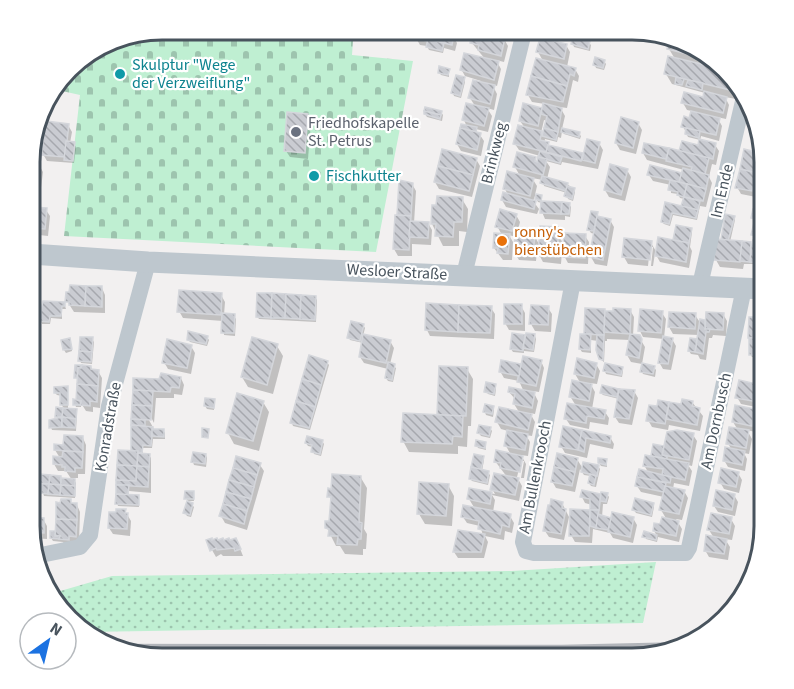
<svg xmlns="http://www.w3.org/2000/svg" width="794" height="689" font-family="'Source Sans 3',sans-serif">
<defs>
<pattern id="grass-dots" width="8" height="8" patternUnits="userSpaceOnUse" patternTransform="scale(1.5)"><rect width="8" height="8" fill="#bfefd2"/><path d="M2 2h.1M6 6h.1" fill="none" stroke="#9dc4ae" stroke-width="1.8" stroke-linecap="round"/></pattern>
<pattern id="cemetery-stones" width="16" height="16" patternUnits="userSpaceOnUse" patternTransform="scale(1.5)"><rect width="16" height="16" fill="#bfefd2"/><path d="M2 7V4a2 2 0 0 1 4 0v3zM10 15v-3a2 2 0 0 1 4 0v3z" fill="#9dc4ae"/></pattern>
<pattern id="building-back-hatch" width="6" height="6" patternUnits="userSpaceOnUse" patternTransform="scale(1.5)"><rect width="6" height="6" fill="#caccd2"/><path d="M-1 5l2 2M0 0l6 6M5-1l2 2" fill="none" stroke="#a6a8ae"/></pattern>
</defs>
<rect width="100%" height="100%" fill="#f2f0f0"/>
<polygon fill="url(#grass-dots)" points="656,562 643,623 86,632 68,620 50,594 112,576 512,571"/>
<polygon fill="url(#cemetery-stones)" points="232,36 353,41 352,55 413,61 376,252 64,236 80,95 53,89 75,63 119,37"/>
<g fill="#0003" fill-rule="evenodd">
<path d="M 627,30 L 641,30 L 675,40 L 675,42 L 699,50 L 726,69 L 738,88 L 736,99 L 725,97 L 729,105 L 726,119 L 717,117 L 722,126 L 719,141 L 701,136 L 700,141 L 715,145 L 719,151 L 716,165 L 712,164 L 709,177 L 712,183 L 706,207 L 700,206 L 697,220 L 673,215 L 670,226 L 664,224 L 662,222 L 667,204 L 683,208 L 685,199 L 680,198 L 678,194 L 671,193 L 671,185 L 653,181 L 649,175 L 683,174 L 684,170 L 647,160 L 643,153 L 645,144 L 680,153 L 699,146 L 700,140 L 688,137 L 683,126 L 690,119 L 692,111 L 687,110 L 683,103 L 704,98 L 705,93 L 672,84 L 666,74 L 675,59 L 669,49 L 670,42 ZM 709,58 L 715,68 L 707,67 Z"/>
<polygon points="566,31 564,40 549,36 546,32"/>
<polygon points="492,32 513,32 511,38"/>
<polygon points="417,33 440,33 453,36 457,43 455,51 444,48 443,53 429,50 427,46 420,45 416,38"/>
<polygon points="328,34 328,38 300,35"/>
<polygon points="504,39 508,46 504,62 496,60 501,69 497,86 492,84 497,94 494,110 487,108 492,116 488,132 476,129 477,134 480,135 484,141 481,156 461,151 457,144 467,127 464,120 475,106 470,98 481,81 465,76 461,69 485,59 472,43"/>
<polygon points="589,43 591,45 590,51 574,47 573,44"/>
<path d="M 566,45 L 570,52 L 567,67 L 575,69 L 579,76 L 578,82 L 573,80 L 567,108 L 560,107 L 565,116 L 562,129 L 579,134 L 581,136 L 580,139 L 564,134 L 562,131 L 561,138 L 558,137 L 557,142 L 545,139 L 544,143 L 548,144 L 550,147 L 584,155 L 599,143 L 603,150 L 598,169 L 562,162 L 561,165 L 546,161 L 550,167 L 547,179 L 567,184 L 574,189 L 575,192 L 573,201 L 568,199 L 567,193 L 544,186 L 543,180 L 532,178 L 537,186 L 535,195 L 541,197 L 542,203 L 569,204 L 571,207 L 570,217 L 565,216 L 565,220 L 545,219 L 542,212 L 542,203 L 538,202 L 535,196 L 533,201 L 539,209 L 537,214 L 506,207 L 502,200 L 508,195 L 505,189 L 520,176 L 515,167 L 535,158 L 538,164 L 540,156 L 519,150 L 515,144 L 525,128 L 520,121 L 525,105 L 543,110 L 545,104 L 532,102 L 528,95 L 543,61 L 538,52 ZM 544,120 L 547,121 L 543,137 L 541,133 Z"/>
<polygon points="604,61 606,64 604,70 596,68 595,65"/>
<polygon points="449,70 449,77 441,75 439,72"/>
<polygon points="464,79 465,82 461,98 454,96 453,93"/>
<polygon points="441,112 443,115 442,121 427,117 425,114"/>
<polygon points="307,115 311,122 308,159 290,157 286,151"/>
<polygon points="755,117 761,140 756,138 752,132"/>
<polygon points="638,123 642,130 636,154 620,150 616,143"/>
<polygon points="68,125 72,132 70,143 74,144 76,147 74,163 47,161 43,154"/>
<polygon points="760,154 764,162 756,197 741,194 737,187"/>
<polygon points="476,159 480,166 472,197 439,189 435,182"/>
<polygon points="31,164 39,165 43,172 39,203 31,202"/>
<polygon points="627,170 631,177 625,201 609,197 605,190"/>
<polygon points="400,182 412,184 416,191 414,223 428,223 432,230 431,245 412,244 412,256 398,256 394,249"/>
<polygon points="462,199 468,209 467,232 459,231 459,246 443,246 432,224"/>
<polygon points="31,208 46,210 50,216 48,236 31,234"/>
<polygon points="597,214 598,217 610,220 614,227 607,266 595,264 591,257 595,234 591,233 589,230"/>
<polygon points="516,215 520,222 517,234 534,235 540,246 557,229 564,247 585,236 589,242 588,264 568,263 562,252 561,264 543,262 537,251 536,261 519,260 515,253 516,237 509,235 513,242 512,260 503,260 494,248 502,235 497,226"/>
<polygon points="734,217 735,220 730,242 751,244 752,245 761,242 764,246 764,269 755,268 753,264 744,264 743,269 720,267 716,260 722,241"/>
<polygon points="755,225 764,227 763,239 755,237 753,234"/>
<polygon points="691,229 692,232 690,247 692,251 689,268 660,262 655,253 653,266 651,266 653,247 650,247 648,266 628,264 624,257 651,243 657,253 676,242"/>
<polygon points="102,288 105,295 105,313 74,312 67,301"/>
<polygon points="221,295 225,302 224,315 234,316 236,319 235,336 224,335 223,321 183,318 179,311"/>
<polygon points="315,297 317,300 316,322 259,319 257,316"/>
<polygon points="64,303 66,309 62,309 62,319 51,318 50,324 42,324 41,321"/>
<polygon points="521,306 525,313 525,331 509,330 505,323"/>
<polygon points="532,307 548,308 552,314 551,332 535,331 531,324"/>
<polygon points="491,308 495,314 494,339 430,336 427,330"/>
<polygon points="630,310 634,317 633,336 639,337 645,347 642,364 631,362 627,355 630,340 607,339 607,341 605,341 604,362 600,359 598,341 591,340 591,353 582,352 580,349 586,336 604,311 606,313"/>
<polygon points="662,313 666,319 664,338 672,339 676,346 671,370 663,369 659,362 664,339 643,337 640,331"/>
<polygon points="723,314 727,321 726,336 713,335 712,338 709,338 706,360 700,359 698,355 691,354 689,351 698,344 699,335 673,334 669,327 695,315 701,324 701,321 707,322"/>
<polygon points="764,319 764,344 758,344 758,349 764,349 764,358 752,357 750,354"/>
<polygon points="363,325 365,328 363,336 390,341 394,348 390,364 396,368 393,382 388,381 386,378 388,369 364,363 360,357 363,343 350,340 349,337"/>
<polygon points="514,334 535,336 536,339 534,352 524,351 524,353 513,352 511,349"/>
<polygon points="207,337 209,340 207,346 190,342 188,339"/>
<polygon points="92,339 94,342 92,364 81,363 80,360"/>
<polygon points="71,343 72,351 66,353 64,350"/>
<polygon points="191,346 195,353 191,374 168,369 164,362"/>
<polygon points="277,346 283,356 273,394 248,387 242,377"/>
<polygon points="541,361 544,368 539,392 533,391 538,401 535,414 530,413 535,422 532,436 526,435 530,442 528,456 521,455 526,464 524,478 521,478 524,461 521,461 517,477 522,486 519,501 492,495 495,500 493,512 510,516 514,523 512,533 505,531 504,540 485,536 488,542 484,558 458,558 454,552 483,535 480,526 467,523 463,517 475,509 469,499 471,490 495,494 492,489 507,477 495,461 511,455 506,446 508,431 501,429 497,422 519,412 514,404 515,399 509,392 524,392 519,381 504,378 500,371 502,362 522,366"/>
<polygon points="327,362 329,365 310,430 293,426 292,423"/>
<polygon points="596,364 600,371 597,384 590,383 595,392 592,409 605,412 609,418 608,425 590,422 589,429 570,425 566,419 576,406 570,396 581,384 575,374"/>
<polygon points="91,367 93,371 98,371 102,378 100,408 93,407 93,412 86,411 81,403 81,407 76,407 75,404 78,402"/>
<polygon points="654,367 656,370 655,377 643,374 642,372"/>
<polygon points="622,368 623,371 622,377 606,374 605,371"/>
<polygon points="467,369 473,379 471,426 468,426 467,447 458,446 458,454 409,452 403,441 438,417"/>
<polygon points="181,378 184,385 182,395 174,394 174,398 156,398 154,423 149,413 146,415 154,429 163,430 165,433 165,439 153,439 152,448 143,448 143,455 149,455 151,458 151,493 129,491 129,496 138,497 139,507 118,506 117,503 132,451 133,419 160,380"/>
<polygon points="495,386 496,389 495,396 488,394 486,391"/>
<polygon points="603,386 634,391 638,398 632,425 619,423 615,417 619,399 603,395 601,393"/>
<polygon points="760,386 764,392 761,408 741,404 737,397"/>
<polygon points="68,387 68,410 76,410 77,413 76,431 52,430 51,427 58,419 57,417 65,410 61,404 62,396 57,395 55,393"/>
<polygon points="214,401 214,410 207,409 205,406"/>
<polygon points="263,402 269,412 259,451 234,444 228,433"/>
<polygon points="659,402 682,406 692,402 703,416 700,431 669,425 668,430 652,427 648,420 658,408"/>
<polygon points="493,407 494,410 493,417 486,415 485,412"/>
<polygon points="754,410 758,417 755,432 747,430 752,439 749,454 744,453 747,459 745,471 728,467 724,460 731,449 728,443 738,430 733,422"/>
<polygon points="490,428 492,431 490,438 481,436 479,433"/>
<polygon points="565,428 610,437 614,444 613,449 590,444 587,458 565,453 561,446"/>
<polygon points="693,435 697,441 692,466 688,465 692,471 689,486 674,483 673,489 684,491 688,498 682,520 676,519 682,529 679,542 658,537 657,542 646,539 645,532 657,536 654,531 667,520 661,510 664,497 641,492 637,486 640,471 648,472 644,465 654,458 652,455"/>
<polygon points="83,438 86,445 85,474 78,474 78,478 73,478 76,483 75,498 44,496 40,483 60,477 62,479 72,480 66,471 58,471 54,464 60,458 55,450"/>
<polygon points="322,441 324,444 321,456 314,454 313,447 308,446 306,443"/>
<polygon points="485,444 486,450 478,448 477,445"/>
<polygon points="206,455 207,458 206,467 194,465 193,462"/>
<polygon points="483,457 484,460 482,471 488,473 490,475 488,485 472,481 470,478"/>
<polygon points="577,459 583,469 598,466 600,469 596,487 591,486 589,483 591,476 584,475 580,469 575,492 556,488 552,481"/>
<polygon points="606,460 607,467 601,466 599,463"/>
<polygon points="260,465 264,471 247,530 225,523 221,516"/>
<polygon points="738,473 742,480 739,493 724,489 720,482"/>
<polygon points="361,478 367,488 364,529 367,534 366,549 363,549 363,555 345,554 340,546 336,546 327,528 331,523 332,502 329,496"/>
<polygon points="448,485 454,496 452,526 425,524 419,514"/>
<polygon points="193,493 194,501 188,501 186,498"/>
<polygon points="607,494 609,497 607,504 603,504 602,517 612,520 633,518 637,525 633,543 613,538 610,533 593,529 592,543 575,542 571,535 572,511 592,512 592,505 585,503 582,497"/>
<polygon points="734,495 738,502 735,516 718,512 714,506"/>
<polygon points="70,501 72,505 77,505 80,512 79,543 65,545 63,542 53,541 51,538 54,533 56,535"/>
<polygon points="562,503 569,517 564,540 549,537 545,531"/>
<polygon points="653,504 654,507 652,517 636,513 634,510"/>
<polygon points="192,505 194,507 191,517 187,516 185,513"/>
<polygon points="125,511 131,521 130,536 113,534 109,528"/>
<polygon points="30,519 43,519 47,526 47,539 31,538"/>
<polygon points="731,519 735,526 732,540 725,539 730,547 728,560 709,557 705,550 714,538 709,530"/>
<polygon points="212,541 223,542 239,546 243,556 223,556 221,554 216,557 212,550"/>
</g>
<g fill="url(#building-back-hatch)" stroke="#d4d6db" stroke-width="1.5">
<polygon points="482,32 505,38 501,56 478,50 479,45 470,43 472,34 481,36"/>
<polygon points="415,33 429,33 427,41 414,38"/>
<polygon points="429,33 454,35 452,45 428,39"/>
<polygon points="573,37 590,41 588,49 571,44"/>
<polygon points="540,38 567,44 564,59 536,52"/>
<polygon points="428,39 444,43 442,51 426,47"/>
<polygon points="670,39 696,47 705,54 704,58 667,49"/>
<polygon points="464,53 499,61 494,80 460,70"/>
<polygon points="668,56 726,70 733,80 730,90 664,74"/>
<polygon points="595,57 605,60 603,68 593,65"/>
<polygon points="536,58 576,68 574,76 570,74 567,86 531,76"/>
<polygon points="439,66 450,69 448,75 438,73"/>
<polygon points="456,75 465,77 460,96 451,93"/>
<polygon points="531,76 567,86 563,102 526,95"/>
<polygon points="676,77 684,79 682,85 675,84"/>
<polygon points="473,80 495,85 490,104 468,98"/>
<polygon points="688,80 703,83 702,90 686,86"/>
<polygon points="704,91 727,97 723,113 681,103 684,92 703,97"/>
<polygon points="466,103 489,108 484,126 462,120"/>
<polygon points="523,103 542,108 538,126 519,121"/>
<polygon points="543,103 562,108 558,132 544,128 547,116 541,114"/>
<polygon points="425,107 442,111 441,115 424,111"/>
<polygon points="424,111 441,115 440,119 424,114"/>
<polygon points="691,111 720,118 716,135 681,127 684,116 689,118"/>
<polygon points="287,112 308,114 305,153 284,151"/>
<polygon points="754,114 755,115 759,134 750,132"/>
<polygon points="621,117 639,122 633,148 615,143"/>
<polygon points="46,121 69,124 65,157 41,155"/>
<polygon points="461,124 477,127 476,132 460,128"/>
<polygon points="518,125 542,131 540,140 549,142 546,152 513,144"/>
<polygon points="460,128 481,133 477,150 456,144"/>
<polygon points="544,128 558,132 556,140 542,136"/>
<polygon points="562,128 580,132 579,137 561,132"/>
<polygon points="686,128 700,131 699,138 685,134"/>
<polygon points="587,139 600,142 595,163 582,160"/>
<polygon points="699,139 716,143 713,159 679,151 682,141 698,145"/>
<polygon points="66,141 75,142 73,161 64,160"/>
<polygon points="644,143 669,148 666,159 642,153"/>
<polygon points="548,145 583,153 581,161 546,152"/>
<polygon points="669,148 709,158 705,174 691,170 692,167 666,161"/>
<polygon points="442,149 477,158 473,175 438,166"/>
<polygon points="744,149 761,153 757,173 740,169"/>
<polygon points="540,151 562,157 560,163 538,157"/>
<polygon points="517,152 536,157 535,161 537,162 538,157 547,159 543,175 513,167"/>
<polygon points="31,162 40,163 36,197 31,197"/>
<polygon points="610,164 628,169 621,195 604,190"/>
<polygon points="650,165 682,173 679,182 647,175"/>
<polygon points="438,166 473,175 469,191 434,182"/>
<polygon points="683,168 709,175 706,189 679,182"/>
<polygon points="740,169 757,173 752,191 735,188"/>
<polygon points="507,171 534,178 530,196 503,189"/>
<polygon points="542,176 568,183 566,191 540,183"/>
<polygon points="399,180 413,183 411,216 397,215"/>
<polygon points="670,180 687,184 684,197 677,195 678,192 668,190"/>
<polygon points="687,184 706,189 703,201 684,197"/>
<polygon points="567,186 575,188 572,199 564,196"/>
<polygon points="503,192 536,201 534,209 501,200"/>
<polygon points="536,194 542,195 541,201 535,199"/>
<polygon points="437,196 463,197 462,222 454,222 453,237 435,236 436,224 431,224 432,205 436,205"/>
<polygon points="684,197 700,201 698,210 681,206"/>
<polygon points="541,201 562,202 561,214 540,213"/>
<polygon points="562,202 570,203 569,214 561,214"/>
<polygon points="665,202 698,210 696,218 672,213 669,224 661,222"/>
<polygon points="31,207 47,208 45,229 31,228"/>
<polygon points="500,209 517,214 512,231 495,227"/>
<polygon points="753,209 757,210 755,219 751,218"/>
<polygon points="591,211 598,212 594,231 587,230"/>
<polygon points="725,214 735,216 728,241 721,240"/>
<polygon points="395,215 411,216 409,250 393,249"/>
<polygon points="597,216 611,219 603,260 589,257"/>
<polygon points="410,221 429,222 428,238 409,237"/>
<polygon points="754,223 764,225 762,237 751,235"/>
<polygon points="676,225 692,228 689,243 673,240"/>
<polygon points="540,226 558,227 558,257 538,256"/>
<polygon points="515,232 535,234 533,255 514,254"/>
<polygon points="494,233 510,234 508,254 497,253 498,248 493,248"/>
<polygon points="564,233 586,234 585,258 562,257"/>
<polygon points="658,237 689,243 686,262 655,256"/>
<polygon points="624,238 652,241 650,260 622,257"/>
<polygon points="716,239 742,241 740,262 714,260"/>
<polygon points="753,240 762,241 762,244 764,245 764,263 750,262 751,244 753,244"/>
<polygon points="742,241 751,242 750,262 740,261"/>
<polygon points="70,285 86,286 85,306 69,305 69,302 65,302 66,292 69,292"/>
<polygon points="86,286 102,286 102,307 85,306"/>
<polygon points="179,290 222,293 221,315 177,312"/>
<polygon points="257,293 272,293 271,318 256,317"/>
<polygon points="272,293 286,294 285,318 271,318"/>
<polygon points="286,294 301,295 300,319 285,318"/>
<polygon points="301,295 316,296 315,320 300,319"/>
<polygon points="43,301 65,302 65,306 62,306 61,316 50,316 49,322 39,321"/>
<polygon points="426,303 459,305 458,332 425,330"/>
<rect x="504" y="304" width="18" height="20"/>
<polygon points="459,305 492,306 490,333 458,332"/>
<polygon points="531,305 549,306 548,325 529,324"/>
<polygon points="585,308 605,309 604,335 584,334"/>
<polygon points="613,308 631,309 630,334 604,332 605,311 613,311"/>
<polygon points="640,309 663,311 661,333 638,331"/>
<polygon points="669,312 696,313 695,329 668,327"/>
<polygon points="706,312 724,313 723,330 705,329"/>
<polygon points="222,313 235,314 234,333 221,333"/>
<polygon points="749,317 764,317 764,338 748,338"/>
<polygon points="700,319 705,320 705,329 710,329 709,332 706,332 703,354 695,352"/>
<polygon points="351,321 364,324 360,341 347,338"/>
<polygon points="188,331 208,336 206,344 187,340"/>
<polygon points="512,333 525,335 523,351 510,349"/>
<polygon points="526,333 535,334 533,350 523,348"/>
<polygon points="363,334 391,340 386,363 359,357"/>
<polygon points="580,334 591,334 590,350 579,349"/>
<polygon points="630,334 640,335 642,339 639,358 626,355"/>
<polygon points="597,335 604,335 603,360 599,359 596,350"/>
<polygon points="663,336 673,338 668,364 658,363"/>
<polygon points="80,337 93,337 92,352 79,351"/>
<polygon points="252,337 278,344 267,385 241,377"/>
<polygon points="70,338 72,349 63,350 61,340"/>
<polygon points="690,338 697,339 695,352 688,351"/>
<polygon points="749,338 758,338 757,348 762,348 761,355 749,355"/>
<polygon points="167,339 192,345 187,368 162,363"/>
<polygon points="79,351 92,352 91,362 78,361"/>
<polygon points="309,355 328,361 321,385 302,379"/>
<polygon points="523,356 542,360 536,386 517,382"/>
<polygon points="577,358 597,363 594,378 574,374"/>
<polygon points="501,360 521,364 519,376 499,372"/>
<polygon points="388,362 395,364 392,380 385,378"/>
<polygon points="605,363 623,367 621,375 603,371"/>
<polygon points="642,363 655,366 653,374 640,372"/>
<polygon points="75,365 82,365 81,368 78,368 77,378 74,378"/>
<polygon points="82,365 91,366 91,369 99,370 98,386 77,384 78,368 81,368"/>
<polygon points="439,366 468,367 466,416 437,415"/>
<polygon points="161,373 181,377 179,388 171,387 170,392 133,390 133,378 159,379"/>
<polygon points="302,379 321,385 315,407 296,401"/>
<polygon points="572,380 592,384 589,401 569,397"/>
<polygon points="739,380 761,385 758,402 735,398"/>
<polygon points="486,382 496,384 494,394 484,392"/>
<polygon points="77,384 98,386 97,402 90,401 90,406 80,405 81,401 76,401"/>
<polygon points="602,385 619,389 617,397 600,393"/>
<polygon points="68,386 68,405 60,405 60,393 54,393 54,387"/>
<polygon points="509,387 535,392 532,408 513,404 515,394 508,392"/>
<polygon points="619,389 635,390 629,419 614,417"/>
<polygon points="133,390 153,391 152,406 132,405"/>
<polygon points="237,393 264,401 253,441 226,433"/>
<polygon points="205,398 215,399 214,408 204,406"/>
<polygon points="73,399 81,401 80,405 73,405"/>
<polygon points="682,399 693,401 692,406 700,408 697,425 666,419 669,402 681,404"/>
<polygon points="658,400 669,402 665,424 646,421 649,405 657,406"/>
<polygon points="296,401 315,407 309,428 290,423"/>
<polygon points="567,403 606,410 604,419 587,416 586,423 564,419"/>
<polygon points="485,404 494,406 492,414 483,412"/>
<polygon points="132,405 152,406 151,420 131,419"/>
<polygon points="735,405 755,409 752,426 732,422"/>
<polygon points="56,407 63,408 62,417 55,417"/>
<polygon points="499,407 532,414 528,430 495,422"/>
<polygon points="63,408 77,409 76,419 62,417"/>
<polygon points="403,413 463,416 462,437 453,436 452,444 401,442"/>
<polygon points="62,417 62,427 49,428 49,420"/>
<polygon points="62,417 76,419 75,428 62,427"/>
<polygon points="131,419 145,420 145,426 131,425"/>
<polygon points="131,425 153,427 151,446 143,445 142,453 131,451"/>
<polygon points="479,425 491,427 489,436 477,433"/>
<polygon points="563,426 582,430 578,450 559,447"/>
<polygon points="729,427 749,430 746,448 726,444"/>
<polygon points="202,428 209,429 208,438 202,437"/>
<polygon points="152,429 164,429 164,437 152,436"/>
<polygon points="507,430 528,434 525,450 504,446"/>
<polygon points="582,430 611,436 610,443 586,438 584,452 578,450"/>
<polygon points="677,430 694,433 689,460 662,455 667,432"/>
<polygon points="64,435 83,436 83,452 54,450 54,444 63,445"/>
<polygon points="307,436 323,440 320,454 311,452 312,445 305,443"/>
<polygon points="476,440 486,442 485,448 475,446"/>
<polygon points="653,444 664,446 662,455 667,456 667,459 651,456"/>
<polygon points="725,447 745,451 742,465 723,461"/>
<polygon points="118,450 138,451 137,466 117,465"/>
<polygon points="496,450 523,456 520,472 500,468 501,463 494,462"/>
<polygon points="63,451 83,452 82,468 75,468 75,472 65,471 65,467 62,467 62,465 53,464 53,456 62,457"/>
<polygon points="193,452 206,454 205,464 191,462"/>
<polygon points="138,453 150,454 149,467 137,466"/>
<polygon points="557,453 578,458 575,472 554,467"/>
<polygon points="474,454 484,456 481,470 471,467"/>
<polygon points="645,455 689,463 685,480 662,475 663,469 643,466"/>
<polygon points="236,456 261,463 257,475 233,468"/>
<polygon points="598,458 607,459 606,465 598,463"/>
<polygon points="583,462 599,465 597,476 581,472"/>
<polygon points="117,465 137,466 136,481 116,480"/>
<polygon points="137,466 149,467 148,487 116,485 116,480 136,481"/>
<polygon points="471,467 489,471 487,483 469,479"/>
<polygon points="554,467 575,472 572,486 551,482"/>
<polygon points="233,468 257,475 254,487 229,480"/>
<polygon points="721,468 739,472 736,487 718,483"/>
<polygon points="639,469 671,477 670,483 637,477"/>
<polygon points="494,473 519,478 515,495 490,490"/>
<polygon points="39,474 50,475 49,484 38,483"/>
<polygon points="332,474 361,476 359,522 362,523 361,539 358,539 357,545 337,544 338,536 328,536 329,529 325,528 325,521 329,521 331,497 327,497 328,488 331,489"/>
<polygon points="590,474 596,476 594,485 588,483"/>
<polygon points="50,475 61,476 61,485 49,484"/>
<polygon points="637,477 666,483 664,492 635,486"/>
<polygon points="61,478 75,479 75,486 61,485"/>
<polygon points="229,480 254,487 251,499 226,492"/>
<polygon points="419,482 449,484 446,516 417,514"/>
<polygon points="41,484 49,484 48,494 41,493"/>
<polygon points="49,484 61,485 60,495 48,494"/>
<polygon points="61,485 75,486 75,496 60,495"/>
<polygon points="116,485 129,485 128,495 116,494"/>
<polygon points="665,486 685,490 679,514 659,510"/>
<polygon points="469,488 492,492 490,504 467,499"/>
<polygon points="582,490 601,494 599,510 590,510 590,499 580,497"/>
<polygon points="716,490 735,494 732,510 713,506"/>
<polygon points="185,491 194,491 194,499 184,499"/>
<polygon points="226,492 251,499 247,511 223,504"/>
<polygon points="601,492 608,493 606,502 600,501"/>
<polygon points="116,494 139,495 139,505 115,504"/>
<polygon points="635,498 654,503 651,515 632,510"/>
<polygon points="61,499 71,499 71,503 77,503 77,520 56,519 56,502 60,503"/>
<polygon points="551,499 563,502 562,508 566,509 561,534 543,531 548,505 550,505"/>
<polygon points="187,501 193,503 190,515 183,513"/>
<polygon points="223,504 247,511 244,524 219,516"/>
<polygon points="463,505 511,514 509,527 502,525 500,534 478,529 479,521 461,517"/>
<polygon points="116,509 126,509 125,513 128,513 127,529 108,528 109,512 116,512"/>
<polygon points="570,509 590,510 589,536 569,536"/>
<polygon points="590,510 599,510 596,528 590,526"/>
<polygon points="612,512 634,517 630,537 608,532"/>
<polygon points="711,513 732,517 729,534 707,530"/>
<polygon points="598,514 611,518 608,530 596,528"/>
<polygon points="30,517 44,518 44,533 30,532"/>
<polygon points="662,517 679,521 676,536 653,531 654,523 660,524"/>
<polygon points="56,519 77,520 76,537 69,536 69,540 59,539 60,536 55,536"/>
<polygon points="458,530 485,534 481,552 453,552"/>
<polygon points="50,531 55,531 55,536 60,536 59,539 50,538"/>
<polygon points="644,531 657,535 656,540 642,537"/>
<polygon points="706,535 727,539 724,554 704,551"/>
<polygon points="212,538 212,540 217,538 218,540 223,538 224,540 229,538 230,540 236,538 241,549 235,551 234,548 217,550 216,548 210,551 206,540"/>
</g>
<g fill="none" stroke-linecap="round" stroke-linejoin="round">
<g stroke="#bec7ce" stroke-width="16">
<polyline points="464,275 524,32"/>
<polyline points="573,281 523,542 526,551 534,553 686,553 689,548 744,288"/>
<polyline points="700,285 744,97"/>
<polyline points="36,556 80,547 90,535 109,406 148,262"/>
</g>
<polyline stroke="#bec7ce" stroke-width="21" points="31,254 148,262 764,289"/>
<polyline stroke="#b2b5ba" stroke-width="4.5" points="107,646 562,647 693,644"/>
</g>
<g fill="#0f9aa8" stroke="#fff" stroke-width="2">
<circle cx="120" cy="74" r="6"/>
<circle cx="314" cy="176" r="6"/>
</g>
<circle fill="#6b7280" stroke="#fff" stroke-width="2" cx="296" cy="132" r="6"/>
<circle fill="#e8710a" stroke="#fff" stroke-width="2" cx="502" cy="241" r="6"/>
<g text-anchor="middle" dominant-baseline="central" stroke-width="4.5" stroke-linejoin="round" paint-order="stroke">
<g font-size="16" fill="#0d838f" stroke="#fff" text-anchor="start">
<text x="132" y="65">Skulptur "Wege<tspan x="132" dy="18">der Verzweiflung"</tspan></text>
<text x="326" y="176">Fischkutter</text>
</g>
<g font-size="16" fill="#5b616d" stroke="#fff" text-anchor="start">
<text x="308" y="123">Friedhofskapelle<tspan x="308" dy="18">St. Petrus</tspan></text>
</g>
<g font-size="16" fill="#48535d" stroke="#fff">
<text transform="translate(494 153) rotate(-76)">Brinkweg</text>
<text transform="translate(722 191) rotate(-77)">Im Ende</text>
<text transform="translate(397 272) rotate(3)">Wesloer Straße</text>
<text transform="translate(716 421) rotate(-78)">Am Dornbusch</text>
<text transform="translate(108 427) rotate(-80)">Konradstraße</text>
<text transform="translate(535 477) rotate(-79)">Am Bullenkrooch</text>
</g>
<g font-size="16" fill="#c56008" stroke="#fff" text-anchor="start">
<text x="514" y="232">ronny's<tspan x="514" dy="18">bierstübchen</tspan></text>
</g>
</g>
<path d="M0 0H794V689H0ZM162 40H632A122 122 0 0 1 754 162V526A122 122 0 0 1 632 648H162A122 122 0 0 1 40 526V162A122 122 0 0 1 162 40Z" fill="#fff" fill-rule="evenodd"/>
<path fill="none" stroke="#48535d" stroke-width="3" d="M162 40H632A122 122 0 0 1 754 162V526A122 122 0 0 1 632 648H162A122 122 0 0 1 40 526V162A122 122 0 0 1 162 40Z"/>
<g transform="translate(48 641) rotate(34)"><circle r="28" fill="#ffffff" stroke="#b6babe" stroke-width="1.5"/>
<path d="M0-4.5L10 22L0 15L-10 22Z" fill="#1b72e1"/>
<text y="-9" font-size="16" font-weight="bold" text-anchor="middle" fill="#48535d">N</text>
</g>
</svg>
